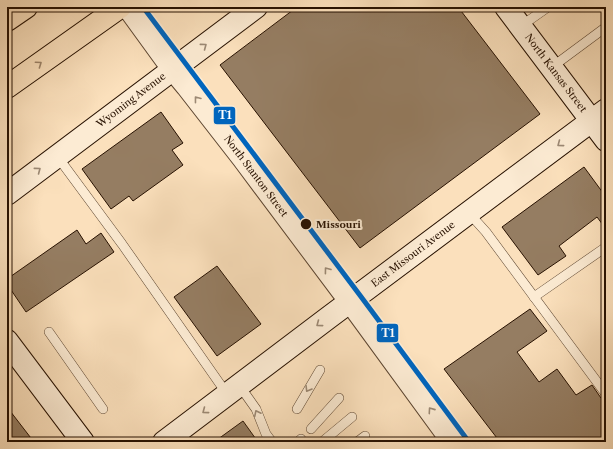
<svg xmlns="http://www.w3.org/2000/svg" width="613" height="449" font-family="'Libre Caslon Text',serif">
<rect width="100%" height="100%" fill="#fbe0bc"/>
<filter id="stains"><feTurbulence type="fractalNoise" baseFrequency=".005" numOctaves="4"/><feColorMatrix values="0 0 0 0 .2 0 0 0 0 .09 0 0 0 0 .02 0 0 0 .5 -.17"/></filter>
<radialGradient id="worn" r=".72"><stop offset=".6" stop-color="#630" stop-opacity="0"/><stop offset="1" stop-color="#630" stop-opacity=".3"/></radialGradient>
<g fill="#957d62" stroke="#271101">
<polygon points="297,7 458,7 540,114 360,248 220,65"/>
<polygon points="161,112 183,143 172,150 183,165 133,201 129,196 111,209 82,169"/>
<polygon points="584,167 606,197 606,229 597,217 559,246 566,256 538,275 502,227"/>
<polygon points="77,230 86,244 101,233 114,252 26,312 7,284 7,279"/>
<polygon points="217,266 261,324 217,356 174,297"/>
<polygon points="530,309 547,331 517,352 539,382 557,369 576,395 592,385 601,398 606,400 606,442 500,442 444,369"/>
<polygon points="7,407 34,442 7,442"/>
<polygon points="243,421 258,442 214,442"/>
</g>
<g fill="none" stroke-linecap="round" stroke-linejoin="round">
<defs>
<g id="service">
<polyline points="521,26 548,7"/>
<polyline points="552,67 606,27"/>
<polyline points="57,156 122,244 227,394"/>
<polyline points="468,212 486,232 606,394"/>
<polyline points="534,297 606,247"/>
<polyline points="49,332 103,409"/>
<polyline points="239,385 256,409 266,434 272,442"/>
<polyline points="297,409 320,370"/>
<polyline points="311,429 339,398"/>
<polyline points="298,442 301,439"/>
<polyline points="322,442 352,417"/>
<polyline points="357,442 365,436"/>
</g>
<polyline id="tertiary" points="128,7 173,69 187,86 243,158 350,301 453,442"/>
<g id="secondary">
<polyline points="506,7 606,140"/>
<polyline points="7,194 256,7"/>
<polyline points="7,341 83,442"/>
<polyline points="164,442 328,318 606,110"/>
</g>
<g id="motorway">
<polyline points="7,20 26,7"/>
<polyline points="7,87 120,7"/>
</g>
</defs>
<use href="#service" stroke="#5c4530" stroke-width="10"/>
<use href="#tertiary" stroke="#5c4530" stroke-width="24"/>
<use href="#secondary" stroke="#271101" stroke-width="24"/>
<use href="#motorway" stroke="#271101" stroke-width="24"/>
<use href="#service" stroke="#fcebd3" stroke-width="9"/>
<use href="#tertiary" stroke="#fcebd3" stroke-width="22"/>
<use href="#secondary" stroke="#fcebd3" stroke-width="22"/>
<use href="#motorway" stroke="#fbe0bc" stroke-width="22"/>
<defs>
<polyline id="tram-1" points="143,7 359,294 469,442"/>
</defs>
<use href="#tram-1" stroke="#fcebd3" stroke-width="8"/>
<use href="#tram-1" stroke="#0065bd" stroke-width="5"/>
</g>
<defs><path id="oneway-chevron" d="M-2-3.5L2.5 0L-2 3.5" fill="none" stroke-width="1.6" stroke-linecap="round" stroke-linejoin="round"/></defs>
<g stroke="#9c8974">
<use href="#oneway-chevron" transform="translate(204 46) rotate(-37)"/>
<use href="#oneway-chevron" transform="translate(197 99) rotate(-128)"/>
<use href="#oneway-chevron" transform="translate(560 144) rotate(143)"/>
<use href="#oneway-chevron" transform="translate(38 170) rotate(-37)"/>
<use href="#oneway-chevron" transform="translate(327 270) rotate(-127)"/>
<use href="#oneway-chevron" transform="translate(319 324) rotate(143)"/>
<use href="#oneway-chevron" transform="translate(308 389) rotate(121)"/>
<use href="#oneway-chevron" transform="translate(431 410) rotate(-125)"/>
<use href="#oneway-chevron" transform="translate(205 411) rotate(143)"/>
<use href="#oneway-chevron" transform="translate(257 413) rotate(-116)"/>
</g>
<use stroke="#9c8368" href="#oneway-chevron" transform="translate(39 64) rotate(-35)"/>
<circle fill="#271101" stroke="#fcebd3" stroke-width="1.5" cx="306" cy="224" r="6"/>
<g text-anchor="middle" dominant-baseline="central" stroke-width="4" stroke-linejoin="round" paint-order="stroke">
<g font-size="10" fill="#271101" stroke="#fcebd3">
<text transform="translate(556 73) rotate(53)">North Kansas Street</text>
<text transform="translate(131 100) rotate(-37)">Wyoming Avenue</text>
<text transform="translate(256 176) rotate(53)">North Stanton Street</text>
<text transform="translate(413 254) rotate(-37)">East Missouri Avenue</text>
</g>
<g font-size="10" font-weight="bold" fill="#271101" stroke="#fcebd3" text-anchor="start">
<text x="316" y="224">Missouri</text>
</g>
</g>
<g stroke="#fcebd3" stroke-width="1.5">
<rect x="213" y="106" width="23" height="19" rx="4" fill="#0065bd"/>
<rect x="376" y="323" width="23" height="20" rx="4" fill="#0065bd"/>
</g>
<g font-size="11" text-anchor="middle" font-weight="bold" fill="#fff">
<text x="225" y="119">T1</text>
<text x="388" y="337">T1</text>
</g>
<rect width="613" height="449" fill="none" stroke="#fbe0bc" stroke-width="24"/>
<rect x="8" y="8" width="597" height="433" fill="none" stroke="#271101" stroke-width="2"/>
<rect x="12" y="12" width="589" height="425" fill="none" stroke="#271101"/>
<rect width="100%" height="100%" filter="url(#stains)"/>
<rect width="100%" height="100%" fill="url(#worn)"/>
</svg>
